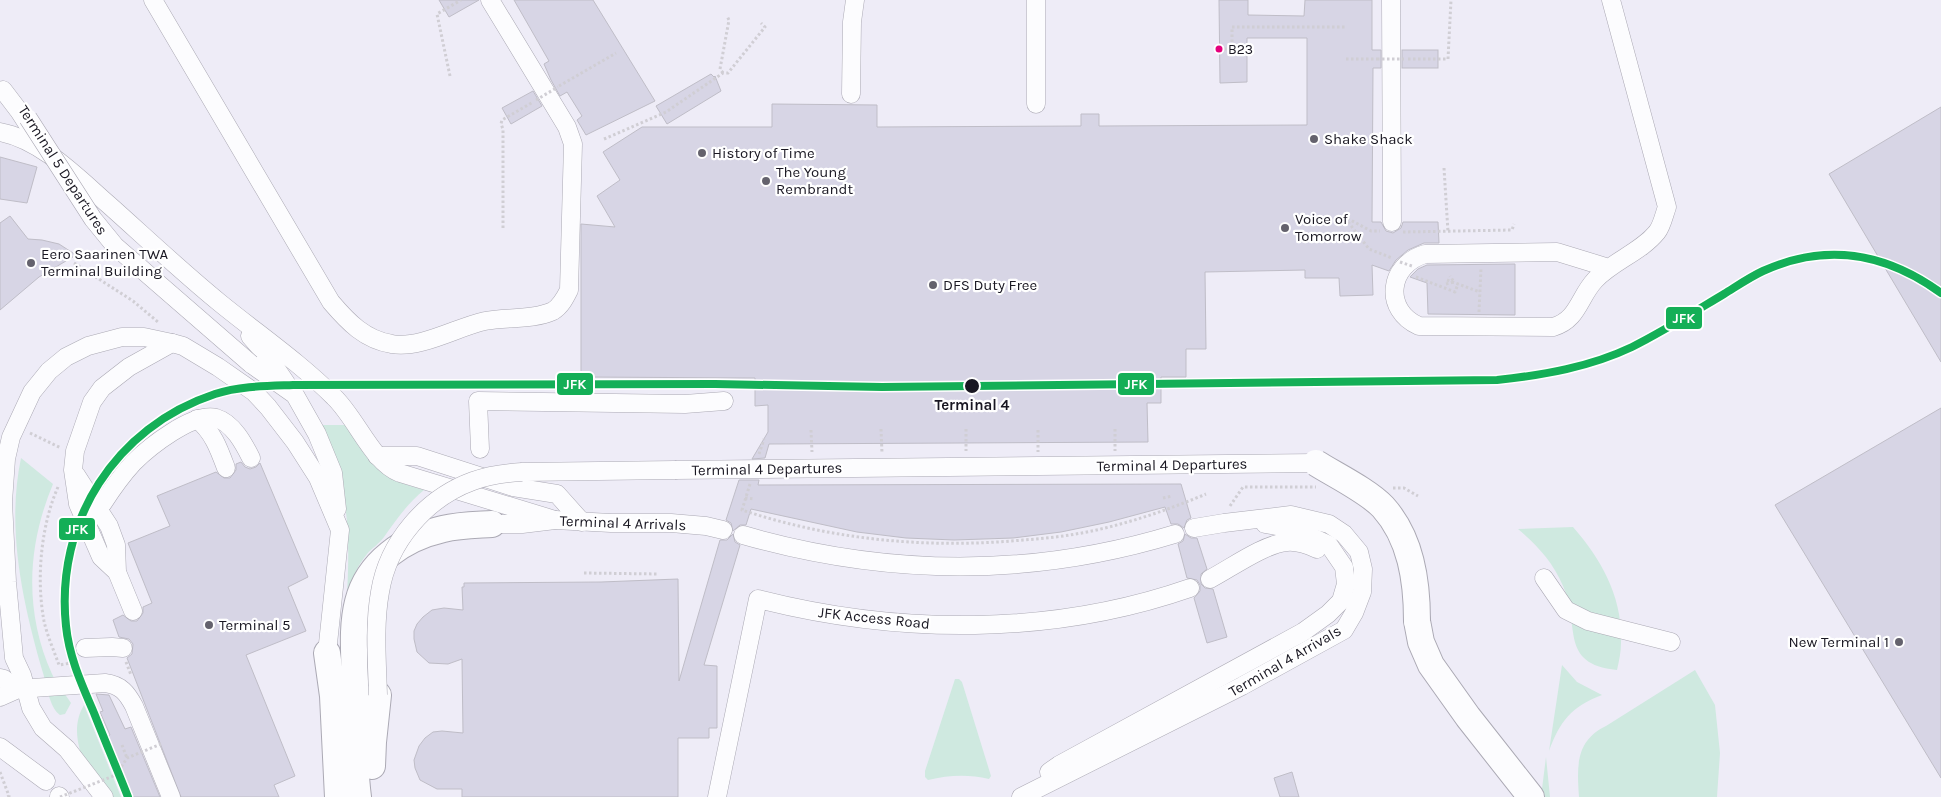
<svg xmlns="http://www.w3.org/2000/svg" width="1941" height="797" font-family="Karla,sans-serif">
<rect width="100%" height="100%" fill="#eeecf7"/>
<g fill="#cfe9e0">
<path d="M 321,425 L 347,425 C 370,466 378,477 424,490 C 407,504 396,520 384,537 C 379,544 372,548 367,554 C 357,566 351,581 347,596 C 349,555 350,512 338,473 C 334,457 327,441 321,425 Z"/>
<path d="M 21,458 L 53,484 C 27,546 24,612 52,674 C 57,684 65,694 71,703 L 65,714 L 60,715 C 49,707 47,685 43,673 C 23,604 6,529 21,458 Z"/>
<path d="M 1573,527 C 1602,560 1623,598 1621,643 C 1621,652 1619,661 1617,670 C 1558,664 1581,625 1563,586 C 1553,562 1537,545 1518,529 Z"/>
<path d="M 1562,665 L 1577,682 L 1602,695 C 1571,707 1560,721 1549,751 Z"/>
<path d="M 1695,670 L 1715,705 L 1720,753 L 1717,797 L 1579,797 C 1577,767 1575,741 1606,726 Z"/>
<path d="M 955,679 L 959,679 L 962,682 L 991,776 L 989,779 C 968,774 949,775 928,780 L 925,777 L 925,771 Z"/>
<path d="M 84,705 L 121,797 L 99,797 C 87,768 66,735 84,705 Z"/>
<polygon points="1546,757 1550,797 1541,797"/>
</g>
<g fill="#d7d5e5" stroke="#bfbdc7">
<polygon points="439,0 479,0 449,17"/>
<polygon points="514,0 593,0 655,101 586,135 577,120 582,116 567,92 560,96 551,80 544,64 549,61"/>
<polygon points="1219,0 1248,0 1248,15 1304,16 1305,0 1372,0 1372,50 1381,50 1381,68 1373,68 1372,222 1381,222 1386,231 1393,233 1401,228 1403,222 1438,222 1439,243 1424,243 1408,250 1396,260 1389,271 1372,265 1373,295 1340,296 1339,278 1305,278 1305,270 1205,272 1206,349 1186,349 1186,377 1161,377 1161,403 1147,403 1148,442 769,444 765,458 752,459 768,432 768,405 755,406 755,378 581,377 581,224 615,227 597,196 620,180 603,152 642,127 772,127 772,104 877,105 877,127 1081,126 1081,114 1099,114 1099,126 1307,125 1307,38 1247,38 1247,82 1220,83"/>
<rect x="1402" y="50" width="36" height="18"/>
<polygon points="711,74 714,77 715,76 721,91 667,124 656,106"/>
<polygon points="533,91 542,106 511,124 502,108"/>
<polygon points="1941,107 1941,362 1829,174"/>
<polygon points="0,157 37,167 27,203 0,199"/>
<polygon points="10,216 28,239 42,240 59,244 76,255 39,277 0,310 0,223"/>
<polygon points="1515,264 1515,315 1428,314 1427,283 1410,277 1418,269 1427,265"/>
<polygon points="1941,408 1941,778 1775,505"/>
<polygon points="241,462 245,467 250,469 256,467 260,463 308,577 288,587 306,631 246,655 295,776 274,785 279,797 181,797 127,658 132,654 133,644 129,639 119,637 113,620 123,615 131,621 137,621 143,613 143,607 152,603 128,543 170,526 157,496 216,472 224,478 230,478 236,470 236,464"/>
<polygon points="739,480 759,480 758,485 1181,484 1191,518 1187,520 1184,528 1178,524 1171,524 1165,507 1109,522 1061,532 1013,538 954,540 906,538 857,532 751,509 746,525 740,525 733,531 731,523 726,520"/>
<polygon points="733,534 735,542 740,545 704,665 717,666 717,728 709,728 709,738 678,738 678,797 462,797 462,789 437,789 420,780 415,768 414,760 419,746 425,738 433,732 442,731 463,733 462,659 448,664 429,663 417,652 414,639 414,631 417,624 423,617 432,610 444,608 463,610 462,587 464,587 464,583 601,582 678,579 679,681 720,540 727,540"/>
<polygon points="1185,534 1191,538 1197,538 1207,569 1201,574 1201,584 1205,588 1213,589 1227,637 1207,643 1194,598 1200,591 1200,585 1197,580 1187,578 1178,544 1183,541"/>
<polygon points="96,694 109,695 125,729 131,727 160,797 125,797 100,739 110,735 100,712 103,711"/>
<polygon points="1292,772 1299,797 1280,797 1274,778"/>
</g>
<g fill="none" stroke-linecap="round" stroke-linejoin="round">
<defs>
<g id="minor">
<path d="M 153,0 L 331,302 C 348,322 365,340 392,344 C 421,349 457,327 485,321 C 506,317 533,320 553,311 C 561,306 565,298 569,290 L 573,144 L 567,127 L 490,0"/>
<polyline points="1391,0 1392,222"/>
<polyline points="0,92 3,90 19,111 33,133"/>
<polyline points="851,94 852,22 855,0"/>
<polyline points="1036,104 1036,0"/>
<path d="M 0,132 C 42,140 78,178 109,205 C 146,238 182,272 220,303 C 258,334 299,362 334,397 C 357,419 372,462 400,473 L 555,520"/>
<path d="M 1609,268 L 1557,252 L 1425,254 C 1388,265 1383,310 1419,326 L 1553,327 C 1578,320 1579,297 1595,280 C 1613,261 1641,252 1657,232 C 1662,226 1664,215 1667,207 L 1611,0"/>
<polyline points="250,336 269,358 286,383"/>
<polyline points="251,364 295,395 317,434 333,473 337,509"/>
<path d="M 197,419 C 213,432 219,449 226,468"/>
<polyline points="480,449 478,401 685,404 724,401"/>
<polyline points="377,456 417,456 513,487 557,494 582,522"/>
<polyline points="522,472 675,470"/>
<polyline points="76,475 109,526 116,545 117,572 133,611"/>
<path d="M 103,503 C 112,489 122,475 133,463 C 149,447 193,412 216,418 C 233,423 244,444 251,458"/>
<polyline points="492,524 522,524 555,520 611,523 671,523 706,526 723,530"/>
<path d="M 743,535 C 886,576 1031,578 1175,534"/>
<polyline points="117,572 101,557 78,504 73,470 75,451 92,402 102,388 129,367 172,343"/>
<polyline points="1544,578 1566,610 1588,621 1671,642"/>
<path d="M 1210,579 C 1231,568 1264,544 1287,542 C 1297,541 1308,545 1317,549"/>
<polyline points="85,648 112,647 123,648"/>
<path d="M 0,678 L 4,679 L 18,689 L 105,683 C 121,685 127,693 134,706 L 171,797"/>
<polyline points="0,697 18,689"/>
<polyline points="0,747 46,781"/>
<polyline points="1049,772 1059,765 1303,632 1328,614 1341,601 1346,584 1344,567 1329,545 1294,529 1265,524"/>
<polyline points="59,796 60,797"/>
<polyline points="104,797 67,749 43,728 31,708 22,675 14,658 7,582 3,502 6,459 11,437 32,392 49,371 66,357 88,346 122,337 144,337 172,343 183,346 218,367 254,392 268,407 295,442 318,478 340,530 327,653"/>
<path d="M 717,797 L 758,599 C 899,635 1052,636 1190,588"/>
<polyline points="1021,797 1242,686 1344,630 1354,613 1362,592 1363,569 1359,552 1344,534 1329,524 1291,515 1224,523 1194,528"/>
</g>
<g id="highway">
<polyline points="1417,621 1421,642 1431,665 1468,717 1531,797"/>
<polyline points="327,653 333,696 338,797"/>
<polyline points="372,766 373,742 378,695"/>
<path d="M 358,797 C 353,761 355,723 355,686 C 355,659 351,629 358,602 C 368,562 404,538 443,529 C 459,525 476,525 492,524"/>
</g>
</defs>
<use href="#minor" stroke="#aba9b4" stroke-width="19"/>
<use href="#highway" stroke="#aba9b4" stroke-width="28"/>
<g stroke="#d0ced4" stroke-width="3" stroke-dasharray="2.5 2.5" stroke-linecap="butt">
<polyline points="1219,49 1232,49 1232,27 1346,27"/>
<polyline points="1346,59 1377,59"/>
<polyline points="1408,59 1448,59 1451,0"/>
<polyline points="723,73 720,69 729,20 727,16"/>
<polyline points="450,76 437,14 461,0"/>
<polyline points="559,86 616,53"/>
<polyline points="604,139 666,112 723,73 728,73 765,27 761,23"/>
<polyline points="1444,168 1448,232"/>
<polyline points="1343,216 1371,231 1380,231"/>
<polyline points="1345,218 1369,249 1392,258"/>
<polyline points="503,228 503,129 501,124 502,120 533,102"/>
<polyline points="1403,232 1512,230 1514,224"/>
<polyline points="74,263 133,301 158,322"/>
<polyline points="1416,277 1455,292 1458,284"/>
<polyline points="1447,280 1480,292"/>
<polyline points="1446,284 1454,282 1450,276"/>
<polyline points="1479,312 1481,268"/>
<polyline points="881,429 882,453"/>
<polyline points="966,429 966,451"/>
<polyline points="1115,429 1115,451"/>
<polyline points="811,430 812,452"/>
<polyline points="1038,430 1038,452"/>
<polyline points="30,433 61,448"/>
<polyline points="759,454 764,439"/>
<path d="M 750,484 L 742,510 C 832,540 928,549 1023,540 C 1053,538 1083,534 1113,526 C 1144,518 1175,507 1206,494"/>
<path d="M 58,487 C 41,525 36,579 44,621 C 47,635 54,651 59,665 L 77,662"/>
<polyline points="1393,488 1404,488 1418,496"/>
<polyline points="745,498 754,499"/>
<polyline points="1163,498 1172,496"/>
<polyline points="1230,506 1243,487 1316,487"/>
<polyline points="584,573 659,574"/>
<polyline points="126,662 131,675"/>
<polyline points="122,745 127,758"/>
<polyline points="0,772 9,796 7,797"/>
</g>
<use href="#minor" stroke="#fcfcfe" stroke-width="18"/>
<use href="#highway" stroke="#fcfcfe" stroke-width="26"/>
<defs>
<g id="minor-bridge">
<polyline points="28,118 93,219 115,246 251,364"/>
<polyline points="675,470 1316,463"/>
<path d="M 378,695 C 377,661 374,625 380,592 C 388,542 426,498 473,481 C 489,475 505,473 522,472"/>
</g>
<path id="highway-bridge" d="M 1316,463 C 1335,475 1368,491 1383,507 C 1411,538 1417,581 1417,621"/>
</defs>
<use href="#minor-bridge" stroke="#aba9b4" stroke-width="19" stroke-linecap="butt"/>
<use href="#highway-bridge" stroke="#aba9b4" stroke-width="28" stroke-linecap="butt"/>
<g stroke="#d0ced4" stroke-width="3" stroke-dasharray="2.5 2.5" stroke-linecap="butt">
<polyline points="1377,59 1404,59"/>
<polyline points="536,100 558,87"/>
<polyline points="1400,262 1412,266"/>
<polyline points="60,797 116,775 127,758 161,744"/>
</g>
<use href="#minor-bridge" stroke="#fcfcfe" stroke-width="18"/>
<use href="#highway-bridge" stroke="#fcfcfe" stroke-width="26"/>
<defs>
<path id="rail-1" d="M 128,797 C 117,769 105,741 94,713 C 82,685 69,657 66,626 C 55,522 115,427 215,394 C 240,386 267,386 293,385 L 715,384 L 882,387 L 1497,380 C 1544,375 1590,367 1632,347 C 1664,331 1694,312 1724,294 C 1737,286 1750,277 1763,271 C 1827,242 1886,253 1941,293"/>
</defs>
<use href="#rail-1" stroke="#fff" stroke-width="11"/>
<use href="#rail-1" stroke="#14af57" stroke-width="8"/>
</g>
<circle fill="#e5007d" stroke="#fff" stroke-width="2" cx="1219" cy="49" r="4.5"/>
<g fill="#64626d" stroke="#fff" stroke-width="2">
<circle cx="1314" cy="139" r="5"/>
<circle cx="702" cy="153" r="5"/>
<circle cx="766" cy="181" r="5"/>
<circle cx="1285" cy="228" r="5"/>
<circle cx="31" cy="263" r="5"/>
<circle cx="933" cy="285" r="5"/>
<circle cx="209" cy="625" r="5"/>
<circle cx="1899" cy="642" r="5"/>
</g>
<circle fill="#191722" stroke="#fff" stroke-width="2" cx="972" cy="386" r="8"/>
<g text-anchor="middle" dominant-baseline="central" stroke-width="4.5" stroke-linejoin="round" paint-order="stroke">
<g font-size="14" fill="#191722" stroke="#fff" text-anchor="start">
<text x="1228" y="49">B23</text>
</g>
<g font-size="15" fill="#191722" stroke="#fff" text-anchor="start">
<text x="1324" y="139">Shake Shack</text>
<text x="712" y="153">History of Time</text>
<text x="776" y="172">The Young<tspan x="776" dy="17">Rembrandt</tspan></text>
<text x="1295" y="219">Voice of<tspan x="1295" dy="17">Tomorrow</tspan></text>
<text x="41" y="254">Eero Saarinen TWA<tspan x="41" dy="17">Terminal Building</tspan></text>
<text x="943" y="285">DFS Duty Free</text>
<text x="219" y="625">Terminal 5</text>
<text x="1889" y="642" text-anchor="end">New Terminal 1</text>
</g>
<g font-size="15" fill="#191722" stroke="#fff">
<text transform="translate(63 170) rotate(57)">Terminal 5 Departures</text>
<text transform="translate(1172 465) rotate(-1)">Terminal 4 Departures</text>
<text transform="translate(767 469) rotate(-1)">Terminal 4 Departures</text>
<text transform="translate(623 523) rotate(2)">Terminal 4 Arrivals</text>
<text transform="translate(874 618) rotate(6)">JFK Access Road</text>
<text transform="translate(1285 661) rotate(-30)">Terminal 4 Arrivals</text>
</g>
<g font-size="15" font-weight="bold" fill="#191722" stroke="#fff">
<text x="972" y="405">Terminal 4</text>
</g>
</g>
<g stroke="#fff" stroke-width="2">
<rect x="1665" y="306" width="38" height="24" rx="5" fill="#14af57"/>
<rect x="1117" y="372" width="38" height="24" rx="5" fill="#14af57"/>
<rect x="556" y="372" width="38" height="24" rx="5" fill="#14af57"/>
<rect x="58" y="517" width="38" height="24" rx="5" fill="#14af57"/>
</g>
<g font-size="14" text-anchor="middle" font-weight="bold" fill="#fff">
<text x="1684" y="323">JFK</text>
<text x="1136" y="389">JFK</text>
<text x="575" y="389">JFK</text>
<text x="77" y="534">JFK</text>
</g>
</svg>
